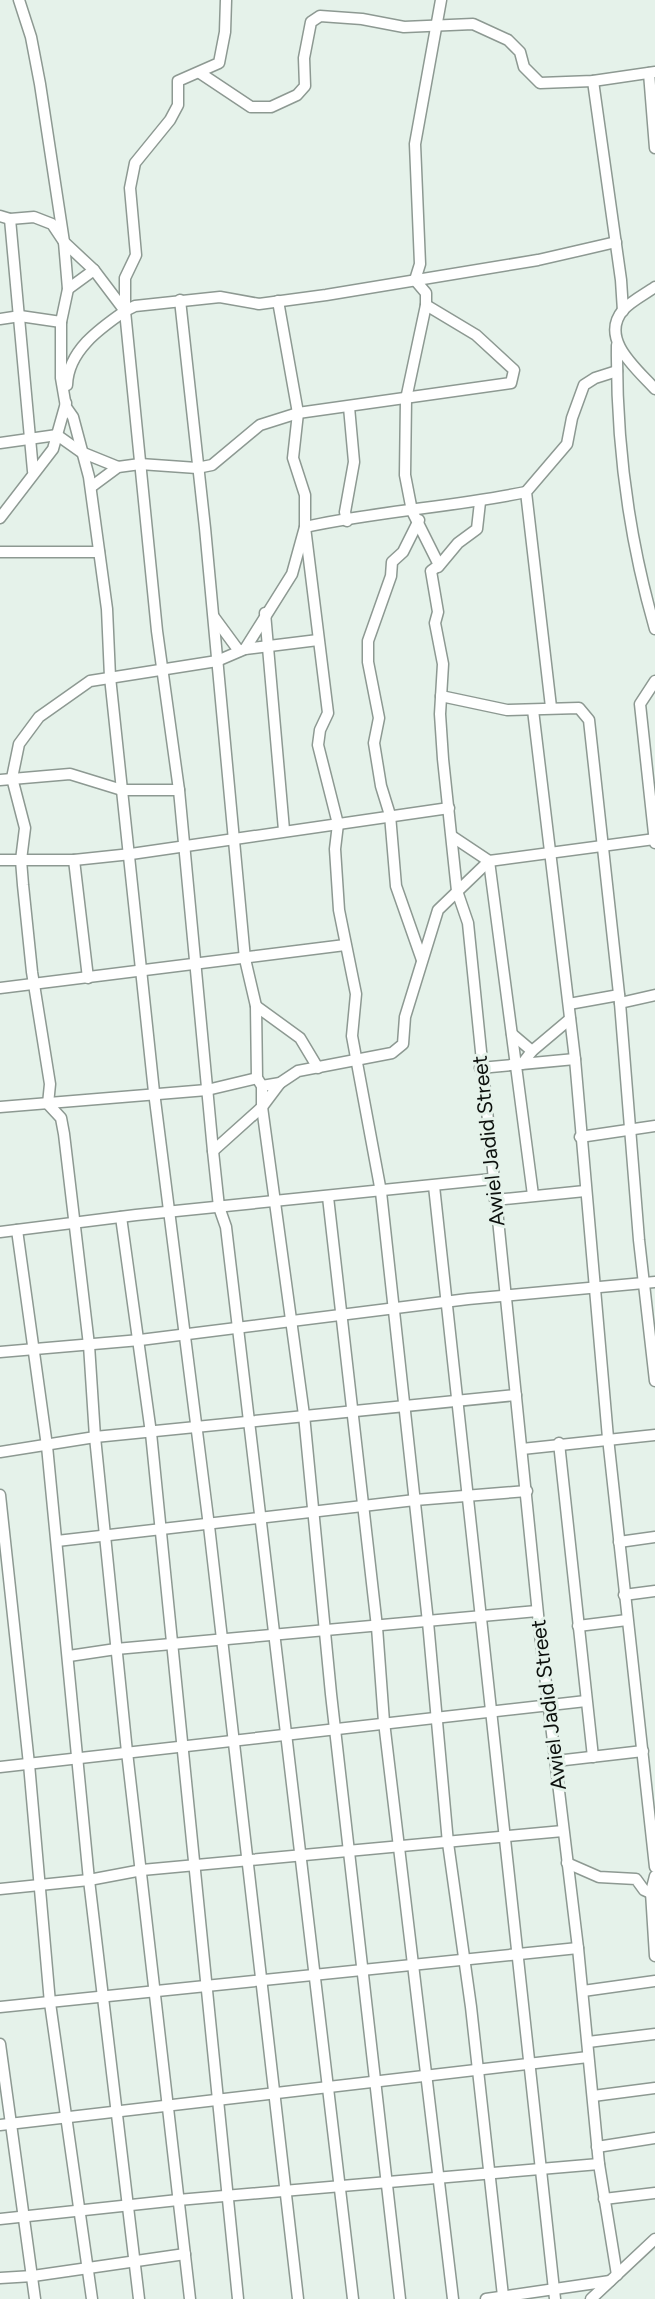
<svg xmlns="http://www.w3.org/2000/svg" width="655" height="2299" font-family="Figtree,sans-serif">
<rect width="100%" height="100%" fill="#e5f2ea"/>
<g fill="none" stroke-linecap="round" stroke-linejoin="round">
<defs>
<g id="minor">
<polyline points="19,0 31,37 40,84 64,242 68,289 61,322 61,378 66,407 73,417 89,477 107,609 110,677 154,1092 209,1526 298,2299"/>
<polyline points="226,0 225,32 219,63 178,81 178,105 170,120 135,163 130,188 136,255 125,278 125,311 157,631 179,790 213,1151 219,1207 226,1227 353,2299"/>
<polyline points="200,73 251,107 271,107 297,95 305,86 304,58 311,22 320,16 362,19 404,27 473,24 508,40 520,52 524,67 540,83 593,81 655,72"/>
<polyline points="649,73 655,148"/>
<polyline points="593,81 621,280 623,311"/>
<polyline points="0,216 10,219 34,217 52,224 64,242 94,270 125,311 135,306 220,297 259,304 326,295 538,260 616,242"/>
<polyline points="10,219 33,471"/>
<polyline points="415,280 426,293 426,305 406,399 405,475 412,511 439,565 431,571 438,612 435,623 443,664 440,714 443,759 457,891 468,923 540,1634 578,1948 599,2164 617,2275"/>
<polyline points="415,280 420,264 415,144 441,0"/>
<path d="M 655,287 C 645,294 631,301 623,310 C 599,339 637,369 655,389"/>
<polyline points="68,289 94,270"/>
<polyline points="180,300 205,528 245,959 256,1006 257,1078 262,1086 262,1107 304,1415 331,1694 400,2299"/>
<polyline points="278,301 298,413 293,458 305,495 305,527 328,713 320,730 318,745 338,824 335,849 339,910 356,994 352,1036 381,1192 428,1622 448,1843 471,2007 503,2296"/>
<polyline points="0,319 20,316 61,322"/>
<path d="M 617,345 C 616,440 629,539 655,629"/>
<path d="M 67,385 C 68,351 99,329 125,311"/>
<polyline points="0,443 57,435 81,452 118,467"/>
<polyline points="91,487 118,467 140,464 197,468 212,465 260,425 298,413 511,383 514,370 476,335 426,305"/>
<polyline points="0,518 53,449 66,403"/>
<polyline points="419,520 403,552 392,562 391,576 368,641 368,662 379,718 374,743 381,786 390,815 396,886 422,960"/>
<polyline points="347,521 345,512 354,462 349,407"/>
<polyline points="0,552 99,552"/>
<polyline points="438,567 458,543 477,529 480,502"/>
<polyline points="265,613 284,830"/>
<polyline points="214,617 239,651"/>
<path d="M 245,649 L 292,574 L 305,527 C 378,511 453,507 526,492"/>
<polyline points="441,696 507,710 579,708 589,720 620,1003 639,1240 655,1381"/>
<polyline points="551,707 526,492 567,444 572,418 584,385 595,378 617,371"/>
<polyline points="533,710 575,1059 608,1438 655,1867"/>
<polyline points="0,780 70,774 122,790 179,790"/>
<polyline points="453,837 489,861 533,1195"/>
<polyline points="655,843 640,704 655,681"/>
<polyline points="0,860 74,860 131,854 449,808"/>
<polyline points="74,860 88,978"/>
<polyline points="0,988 345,945"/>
<polyline points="620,1003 655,995"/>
<polyline points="569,1004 619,995"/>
<polyline points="256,1006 300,1038 318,1068"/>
<polyline points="512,1034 532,1051"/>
<polyline points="522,1064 532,1051 570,1019"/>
<polyline points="480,1068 575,1059"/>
<polyline points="262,1086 280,1083 298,1071 392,1053 403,1044 405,1017 438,910 489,861 655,839"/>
<polyline points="0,1107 207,1090 257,1078"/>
<polyline points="580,1137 655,1126"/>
<polyline points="213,1151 262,1107 280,1083"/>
<polyline points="434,1186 555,2299"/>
<polyline points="328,1197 377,1627 384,1722 453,2299"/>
<polyline points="495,1200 585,1191"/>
<polyline points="121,1217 151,1433 238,2299"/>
<polyline points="17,1230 47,1446 89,1880 139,2299"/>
<polyline points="0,1232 136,1215 492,1179"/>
<polyline points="0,1352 140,1340 468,1299 655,1282"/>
<polyline points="559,1443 593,1757"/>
<polyline points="522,1449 655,1435"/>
<polyline points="0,1452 95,1437 516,1395"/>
<polyline points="0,1495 29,1764 50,2003 92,2299"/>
<polyline points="57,1541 415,1500 527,1491"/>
<polyline points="619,1542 655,1537"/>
<polyline points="624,1595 655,1591"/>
<polyline points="578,1626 627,1620"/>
<polyline points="69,1656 116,1649 537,1611"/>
<polyline points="556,1761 643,1751"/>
<polyline points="0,1767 586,1701"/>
<polyline points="567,1863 599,1877 636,1879 644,1890 655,1895"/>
<polyline points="655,1876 651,1892 655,1956"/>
<polyline points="0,1889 89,1880 142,1870 563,1831"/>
<polyline points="583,1991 655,1981"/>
<polyline points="0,2007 578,1948"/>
<polyline points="588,2042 655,2034"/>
<polyline points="0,2044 35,2299"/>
<polyline points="593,2096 655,2088"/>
<polyline points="0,2125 588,2057"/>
<polyline points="597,2147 655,2138"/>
<polyline points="604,2199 655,2193"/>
<polyline points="0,2219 178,2200 599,2164"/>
<polyline points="0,2278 33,2276 185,2254"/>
<polyline points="190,2299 127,1752 95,1437 89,1345 64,1134 61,1118 48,1104 50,1084 32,972 23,885 21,860 25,828 12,778 19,744 39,717 90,681 217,661 245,649 318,640"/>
<polyline points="486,2299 610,2281"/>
<polyline points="591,2299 655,2239"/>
</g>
</defs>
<use href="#minor" stroke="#8d9992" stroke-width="13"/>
<use href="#minor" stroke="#fff" stroke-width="10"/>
</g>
<g text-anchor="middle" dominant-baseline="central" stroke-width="6" stroke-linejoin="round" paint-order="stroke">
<g font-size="21" fill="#0c100d" stroke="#e5f2ea">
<text transform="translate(488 1141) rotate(-96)">Awiel Jadid Street</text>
<text transform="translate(548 1705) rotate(-97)">Awiel Jadid Street</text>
</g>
</g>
</svg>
